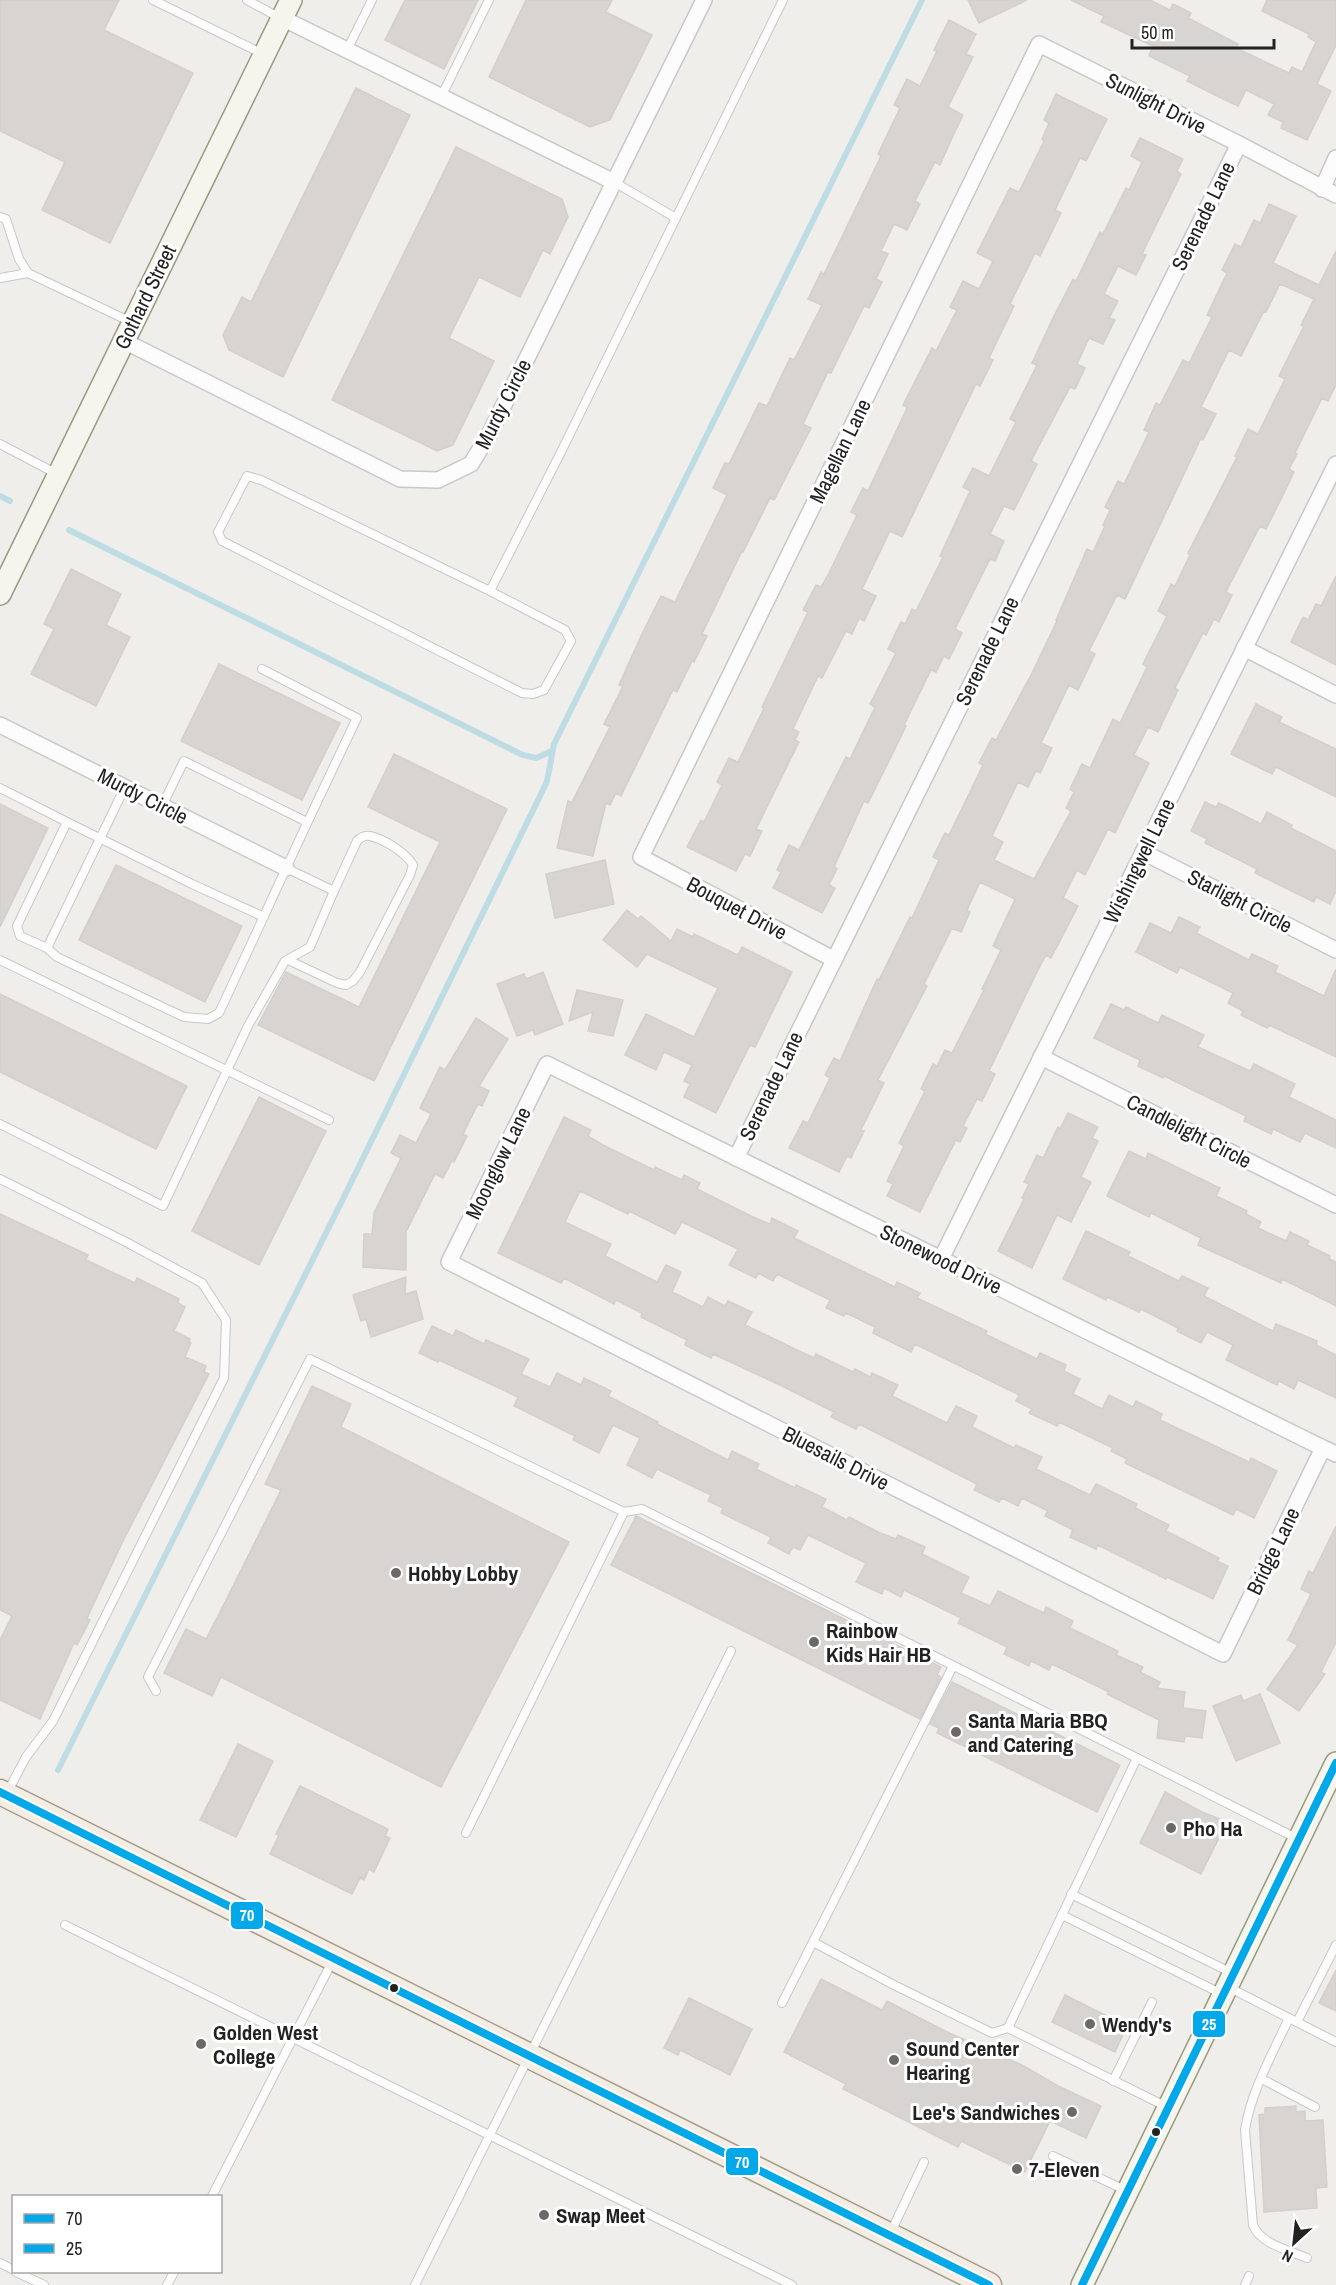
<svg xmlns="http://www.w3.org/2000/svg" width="1336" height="2285" font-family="'Archivo Narrow',sans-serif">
<rect width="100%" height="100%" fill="#f0eeea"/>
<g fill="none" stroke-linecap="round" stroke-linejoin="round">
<g stroke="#bedce4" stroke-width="6">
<polyline points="0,496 10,501"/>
<polyline points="69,530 523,755 536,758 552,751"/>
<polyline points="58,1770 345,1195 541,794 547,781 554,744 922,0"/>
</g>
</g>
<g fill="#d7d4d1" stroke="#d3d0cc" stroke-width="1.5" fill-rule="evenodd">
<polygon points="0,0 119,0 104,30 193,73 110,243 42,210 65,162 0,131"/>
<polygon points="405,0 478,0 444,69 385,40"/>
<polygon points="526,0 612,0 606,12 652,35 610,120 590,127 489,77"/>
<polygon points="968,0 1027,0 979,23"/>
<polygon points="1071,0 1150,0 1170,10 1173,4 1191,13 1188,18 1238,44 1236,48 1289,73 1292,67 1302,72 1316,42 1308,37 1309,34 1262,11 1267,0 1336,0 1336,45 1317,84 1331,91 1307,140 1281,128 1283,122 1268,115 1274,104 1246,90 1238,106 1219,97 1187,81 1190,76 1149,56 1153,46 1101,22 1104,16"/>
<polygon points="949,20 976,34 966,54 973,57 948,107 963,115 952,138 940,165 935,162 915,201 920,204 907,230 894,224 881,251 888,254 876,279 882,282 869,308 864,306 831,373 828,372 803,424 811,428 774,500 770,498 743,552 742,551 702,634 707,636 694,662 692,661 677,692 673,690 621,796 616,793 610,805 606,803 593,856 557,848 568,801 572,802 610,727 604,724 623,686 619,685 641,636 661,596 675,602 727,495 713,488 725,463 729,464 759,403 767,406 790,358 794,360 822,305 808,299 821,272 824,274 881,156 878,154 900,108 894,105 907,79 920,86 937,51 934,50"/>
<polygon points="356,88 410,115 283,377 229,350 223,335 242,297 251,302"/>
<polygon points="1056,94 1107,119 1086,161 1080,158 1055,210 1061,213 1040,256 1035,253 1010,304 1014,306 989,358 993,360 980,386 976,384 902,537 890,531 862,589 876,596 864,621 859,618 852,634 846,631 822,678 818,676 793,729 799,732 795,740 799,742 756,829 762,831 750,856 745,854 736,871 687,847 701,820 704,822 722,785 717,782 729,758 738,762 764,708 762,707 808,612 803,610 816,585 821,587 829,573 857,515 851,512 863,488 868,491 907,408 903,405 932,348 936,351 957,310 950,307 963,281 979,289 993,261 977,253 1010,188 1019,192 1044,141 1042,139 1049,123 1044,120"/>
<polygon points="1140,138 1183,159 1177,171 1181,174 1142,254 1146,255 1136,275 1118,266 1104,294 1118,301 1109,318 1115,320 1103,344 1089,338 1077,364 1085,368 1075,389 1070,387 1031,461 1037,464 1014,510 1004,506 990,534 1004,541 995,561 990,559 955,629 962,633 949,659 944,656 936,672 931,670 904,725 906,726 885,769 868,803 864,801 834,867 837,869 829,885 835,888 822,913 773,888 781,872 777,870 789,845 799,850 846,757 850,759 875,707 870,704 896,653 888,649 901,622 905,624 912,609 916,611 943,557 940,556 970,491 963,487 973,468 989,476 1016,422 1010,419 1037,365 1032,363 1052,320 1073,279 1076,281 1100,232 1103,234 1126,188 1129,190 1142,162 1131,156"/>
<polygon points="456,147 562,199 568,217 550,254 543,250 520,297 479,277 449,338 494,361 453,445 437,451 332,400"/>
<path d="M 1269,204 L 1296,216 L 1273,263 L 1319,285 L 1336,251 L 1336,385 L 1328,401 L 1322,398 L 1295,453 L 1297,454 L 1289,469 L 1294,472 L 1282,497 L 1266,529 L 1260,526 L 1226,592 L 1232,595 L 1219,622 L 1214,619 L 1206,635 L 1203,633 L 1175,688 L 1178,690 L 1158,732 L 1148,727 L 1134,755 L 1149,763 L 1115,833 L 1108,829 L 1085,875 L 1077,870 L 1063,898 L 1078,906 L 1051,958 L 1046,955 L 1039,968 L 989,1071 L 995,1074 L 982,1101 L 977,1099 L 963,1126 L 967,1128 L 960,1142 L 956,1140 L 920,1212 L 887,1196 L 893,1184 L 887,1181 L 904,1146 L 899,1143 L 925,1091 L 921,1089 L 933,1064 L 937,1066 L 945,1050 L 952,1053 L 984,990 L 982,989 L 1001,950 L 993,946 L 1015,899 L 980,882 L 967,910 L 970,912 L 961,932 L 952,928 L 924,984 L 927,986 L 878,1080 L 884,1083 L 861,1130 L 864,1131 L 851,1158 L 847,1156 L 839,1172 L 789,1148 L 803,1121 L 808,1123 L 830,1078 L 825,1075 L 834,1058 L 840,1061 L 877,979 L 879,980 L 910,917 L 912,918 L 939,860 L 933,857 L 945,833 L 949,835 L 983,765 L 979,763 L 992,738 L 996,740 L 1031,675 L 1057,621 L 1056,620 L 1087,549 L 1093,552 L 1105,526 L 1103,525 L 1110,510 L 1105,507 L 1118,481 L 1124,484 L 1149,432 L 1144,430 L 1156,403 L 1160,405 L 1183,360 L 1189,363 L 1212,317 L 1207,315 L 1227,273 L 1222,270 L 1235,244 L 1241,247 L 1254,220 L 1260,223 ZM 1280,284 L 1314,299 L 1301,325 L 1304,326 L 1279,376 L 1285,379 L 1258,434 L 1248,429 L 1235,456 L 1237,457 L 1188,553 L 1190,555 L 1175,586 L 1171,584 L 1158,611 L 1167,616 L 1143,664 L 1147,667 L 1120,723 L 1113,719 L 1090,768 L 1082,764 L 1070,789 L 1074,792 L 1066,808 L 1071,811 L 1034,879 L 994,860 L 1003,842 L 992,836 L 1018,782 L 1028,787 L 1036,771 L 1040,773 L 1052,748 L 1041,743 L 1069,685 L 1078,690 L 1095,654 L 1089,651 L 1117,595 L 1125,599 L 1201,438 L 1203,440 L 1216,414 L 1201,407 L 1229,350 L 1241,356 L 1264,311 L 1266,312 Z"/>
<polygon points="71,569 121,594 106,625 130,637 96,706 31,674 54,629 44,624"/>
<polygon points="1336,576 1336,665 1291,642 1303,617 1308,620 1316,604 1321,606"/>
<polygon points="219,664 340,723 302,800 181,741"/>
<polygon points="1256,704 1282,717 1279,722 1336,749 1336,797 1276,767 1272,774 1231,754"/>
<polygon points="394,754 507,809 374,1081 258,1025 286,972 359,1007 440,842 368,807"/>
<polygon points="1205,802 1216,807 1219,803 1261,824 1267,812 1292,825 1291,828 1336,851 1336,891 1330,904 1316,897 1314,902 1255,873 1257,869 1205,843 1207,839 1191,831"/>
<polygon points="0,804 48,828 0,927"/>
<polygon points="605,860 614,904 555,918 546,874"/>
<polygon points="116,865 242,926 205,1002 79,940"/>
<polygon points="627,910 638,919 641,916 671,941 677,929 693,937 694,934 738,955 742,947 792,972 755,1047 750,1045 716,1113 684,1097 690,1084 684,1081 692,1065 664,1052 656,1070 625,1055 646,1014 694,1037 718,988 647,954 637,967 603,940"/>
<polygon points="1179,917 1200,927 1196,933 1249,960 1252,954 1278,966 1275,972 1324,996 1336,969 1336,1057 1269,1025 1267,1028 1241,1015 1243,1011 1228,1003 1233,993 1180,967 1177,973 1136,952 1150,923 1171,933"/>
<polygon points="543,972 563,1024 535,1035 533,1030 517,1036 497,984 524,974 526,979"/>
<polygon points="577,990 623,1000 613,1036 588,1031 593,1012 569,1021"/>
<polygon points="0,994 187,1086 156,1149 0,1072"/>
<polygon points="1111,1004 1124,1010 1126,1007 1158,1023 1162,1015 1204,1035 1198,1047 1250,1071 1254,1064 1295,1084 1289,1097 1336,1120 1336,1148 1305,1133 1300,1142 1273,1129 1271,1134 1244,1121 1246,1116 1164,1076 1163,1078 1138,1066 1140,1060 1094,1038"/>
<polygon points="476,1018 508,1039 479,1086 489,1091 482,1106 478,1104 463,1134 467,1136 454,1162 452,1161 443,1178 435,1174 406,1232 406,1270 363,1267 364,1234 372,1234 374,1213 401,1158 391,1153 400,1135 416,1143 431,1114 420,1108 440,1067 445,1070"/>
<polygon points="259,1097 326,1131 259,1265 192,1231"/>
<polygon points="1068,1113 1098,1127 1092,1138 1098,1141 1081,1177 1091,1182 1071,1222 1057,1215 1032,1268 998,1251 1024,1199 1022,1198 1029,1184 1024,1182 1037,1155 1043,1158 1058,1127 1060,1129"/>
<polygon points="564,1117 591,1130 588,1136 603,1145 654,1170 655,1167 682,1180 684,1175 700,1183 697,1189 753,1217 770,1224 772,1218 798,1231 794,1238 895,1287 897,1282 920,1293 917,1298 987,1331 985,1334 1037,1359 1040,1353 1066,1365 1064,1371 1080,1379 1073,1394 1102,1409 1109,1395 1133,1407 1136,1401 1162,1414 1160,1420 1249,1462 1251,1458 1277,1471 1254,1518 1236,1509 1233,1515 1125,1463 1127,1459 1111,1451 1113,1448 1059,1422 1057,1426 1029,1413 1032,1409 1016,1401 1019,1395 915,1344 911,1352 873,1333 875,1327 846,1313 844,1316 826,1308 830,1300 777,1274 773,1281 758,1273 756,1278 729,1265 738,1249 682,1222 675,1234 629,1211 628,1214 580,1191 573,1205 565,1222 611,1244 605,1256 657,1282 666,1265 681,1272 672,1292 703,1307 708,1297 725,1306 728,1301 752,1312 745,1325 814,1358 816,1354 853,1372 855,1369 870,1377 872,1373 898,1385 892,1396 947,1423 956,1406 977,1416 972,1427 1014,1448 1016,1445 1042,1457 1036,1469 1090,1495 1096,1484 1137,1504 1135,1508 1169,1525 1166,1531 1219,1558 1217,1561 1228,1566 1213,1599 1167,1577 1166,1579 1098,1545 1096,1549 1070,1537 1073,1530 1045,1516 1048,1511 1022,1498 1018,1506 1002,1498 999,1502 974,1490 977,1484 859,1424 856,1429 831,1417 834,1412 780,1385 713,1354 711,1358 685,1345 687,1340 641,1317 642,1313 616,1300 614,1304 564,1278 561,1283 498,1253"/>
<polygon points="1129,1151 1146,1159 1148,1153 1220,1188 1216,1196 1247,1211 1246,1214 1261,1222 1258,1228 1286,1241 1290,1232 1309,1241 1307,1245 1330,1256 1329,1259 1336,1262 1336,1306 1282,1279 1281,1283 1198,1245 1201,1238 1151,1213 1149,1217 1107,1196"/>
<polygon points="0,1214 88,1255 86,1260 135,1283 137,1278 179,1299 178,1303 185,1307 174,1331 190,1339 189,1342 191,1343 185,1357 206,1366 204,1372 209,1374 123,1541 87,1618 90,1620 77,1645 74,1643 40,1719 0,1700 0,1640 12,1616 0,1610"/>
<polygon points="1086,1231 1130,1252 1128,1256 1179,1281 1182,1276 1208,1288 1204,1296 1273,1331 1276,1324 1317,1341 1316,1345 1336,1355 1336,1398 1298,1380 1294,1389 1279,1381 1277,1385 1226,1360 1233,1345 1207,1332 1201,1343 1177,1331 1178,1328 1141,1309 1139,1312 1107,1297 1106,1300 1063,1279"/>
<polygon points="406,1277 405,1294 416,1291 423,1319 371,1337 366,1319 361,1321 353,1295"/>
<polygon points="432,1326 453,1336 456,1330 484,1344 486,1340 529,1359 521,1374 550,1387 557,1373 581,1385 584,1378 611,1391 608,1396 658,1422 657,1424 728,1460 732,1451 759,1464 756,1469 795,1488 796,1485 826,1499 822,1507 847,1520 849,1517 880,1533 896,1539 898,1535 925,1547 922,1554 969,1577 961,1593 990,1606 998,1591 1044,1613 1046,1607 1073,1621 1070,1628 1118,1651 1116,1655 1143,1667 1140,1672 1160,1682 1157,1688 1185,1692 1183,1708 1206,1711 1202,1738 1185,1736 1184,1742 1157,1738 1159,1720 1107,1694 1109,1692 1052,1664 1049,1670 1031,1661 1029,1666 1004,1654 1007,1647 958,1623 961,1618 904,1590 901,1597 884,1588 882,1594 856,1582 866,1563 808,1535 800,1550 793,1547 789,1554 768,1543 771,1537 721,1513 723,1508 708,1501 711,1495 657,1469 652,1478 627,1465 640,1438 613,1425 599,1453 573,1440 575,1436 514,1406 518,1397 439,1360 438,1362 419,1353"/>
<polygon points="312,1386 351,1404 341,1427 569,1542 441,1787 221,1677 212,1696 164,1673 186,1629 206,1639 224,1604 281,1490 265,1484"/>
<polygon points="636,1516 941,1667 937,1675 941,1677 920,1719 611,1565"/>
<polygon points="1336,1526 1336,1642 1321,1672 1325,1674 1299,1711 1267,1689 1298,1645 1288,1640 1311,1594 1301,1589 1309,1571 1313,1573"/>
<polygon points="952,1682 1120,1765 1097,1812 937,1733 939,1728 930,1724"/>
<polygon points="1260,1694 1280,1743 1236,1761 1213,1706 1241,1695 1243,1701"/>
<polygon points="238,1744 273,1761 236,1837 200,1820"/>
<polygon points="300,1786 388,1829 385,1836 390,1838 374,1872 369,1869 364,1880 360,1878 352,1894 270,1854 279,1835 276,1834"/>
<polygon points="1165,1792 1202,1812 1227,1822 1201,1874 1140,1843"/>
<polygon points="1336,1970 1336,2011 1319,2003"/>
<polygon points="821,1979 882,2010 887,2001 945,2031 1022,2065 1058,2086 1101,2106 1086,2138 1050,2121 1025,2172 961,2141 958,2147 843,2089 846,2084 784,2052"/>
<polygon points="1065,1995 1127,2026 1115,2052 1052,2022"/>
<polygon points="689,1998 752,2029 730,2075 680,2050 678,2055 664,2048"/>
<polygon points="1296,2106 1296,2112 1305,2111 1305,2121 1323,2120 1327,2187 1316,2188 1317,2208 1264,2212 1259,2115 1265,2114 1265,2108"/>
</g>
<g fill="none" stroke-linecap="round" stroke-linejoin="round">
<defs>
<g id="lane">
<polyline points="153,0 263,54"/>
<polyline points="247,0 280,18"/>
<polyline points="347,50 372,0"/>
<polyline points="441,97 489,0"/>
<polyline points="614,182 676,218 783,0"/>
<polyline points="0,217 6,219 19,259 28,273 131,322"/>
<polyline points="0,278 28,273"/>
<polyline points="0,444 57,474"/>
<polyline points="490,591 261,480 247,476 218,532 222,541 522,693 533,694 544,690 571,641 565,630 490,591 561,452 676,218"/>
<path d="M 262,669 L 357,718 C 324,787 291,857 259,927 L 219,1013 L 208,1019 L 184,1017 L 57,957 L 47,948 L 20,936 L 17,926 L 67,822 L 192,884 L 264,917"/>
<polyline points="0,788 67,822"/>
<polyline points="162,806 184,761 307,822"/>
<polyline points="47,948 125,787"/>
<polyline points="0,960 329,1120"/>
<path d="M 288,960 L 337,983 L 346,985 L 353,981 L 360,972 L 410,875 L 413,865 C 406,853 384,839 370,836 C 365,835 360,838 357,841 L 334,891"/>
<polyline points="0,1124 163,1206 248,1026 285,961 310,947 334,891 286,868"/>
<polyline points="0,1179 126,1242 202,1283 226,1320 224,1378 53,1721 26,1757 8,1791"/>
<polyline points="156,1691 148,1677 310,1359 624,1512 642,1509 1296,1838"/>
<polyline points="466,1833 624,1512"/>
<polyline points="1071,1894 1232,1973"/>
<polyline points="1062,1915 1222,1994"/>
<polyline points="65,1925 792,2285"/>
<polyline points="813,1942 894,1985 992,2033 1008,2028 1167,2107"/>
<polyline points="1228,1987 1336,2042"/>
<polyline points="782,2003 953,1666"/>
<path d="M 1289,2018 C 1273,2053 1251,2091 1245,2130 L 1253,2225 C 1260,2244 1291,2251 1307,2258"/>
<polyline points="1297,2022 1336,1945"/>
<polyline points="1008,2028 1137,1758"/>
<polyline points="1262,2079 1315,2107"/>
<polyline points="1113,2081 1152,2002"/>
<polyline points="1053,2156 1127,2191"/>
<polyline points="212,2196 333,1960"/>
<polyline points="890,2234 924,2162"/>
<polyline points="0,2263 14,2270"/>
<polyline points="16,2272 44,2285"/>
<polyline points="167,2285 174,2272"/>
<polyline points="415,2285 731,1651"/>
<polyline points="1245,2285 1249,2276"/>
</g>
<g id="street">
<polyline points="282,18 614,182"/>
<polyline points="1322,189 1336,158"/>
<polyline points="124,341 400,479 438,480 471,464 490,433 704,0"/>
<polyline points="1244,648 1336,695"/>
<polyline points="0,725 286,868"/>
<polyline points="1143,852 1336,950"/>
<polyline points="833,959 641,857 1039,44 1239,144 1336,195"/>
<polyline points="1041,1057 1336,1205"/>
<polyline points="736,1158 1239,144"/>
<polyline points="941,1259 1336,464"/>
<polyline points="1323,1448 1223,1654 449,1262 547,1064 1323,1448 1336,1454"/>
</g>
<g id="secondary">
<polyline points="0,594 291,0"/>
<polyline points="1082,2285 1336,1763"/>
</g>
<polyline id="primary" points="0,1792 989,2285"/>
</defs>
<use href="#lane" stroke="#c9c8c6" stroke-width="10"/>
<use href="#street" stroke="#c9c8c6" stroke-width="18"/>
<use href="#secondary" stroke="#999b80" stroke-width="24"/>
<use href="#primary" stroke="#a79c86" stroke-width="27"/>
<use href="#lane" stroke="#fdfcfc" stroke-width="8"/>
<use href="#street" stroke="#fdfcfc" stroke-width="15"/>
<use href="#secondary" stroke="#f5f5ed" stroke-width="21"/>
<use href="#primary" stroke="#f3ede6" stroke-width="24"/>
<defs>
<polyline id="bus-1" points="0,1792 989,2285"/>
<polyline id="bus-2" points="1082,2285 1336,1763"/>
</defs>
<use href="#bus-1" stroke="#fff" stroke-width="12"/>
<use href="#bus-2" stroke="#fff" stroke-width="12"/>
<use href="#bus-1" stroke="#02a8e8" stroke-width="8"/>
<use href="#bus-2" stroke="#02a8e8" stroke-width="8"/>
</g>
<g fill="#6a6968" stroke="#fff" stroke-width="2">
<circle cx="396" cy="1573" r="6"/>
<circle cx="814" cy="1642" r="6"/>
<circle cx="956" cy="1732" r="6"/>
<circle cx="1171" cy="1828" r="6"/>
<circle cx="1090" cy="2024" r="6"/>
<circle cx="201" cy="2044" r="6"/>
<circle cx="894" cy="2060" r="6"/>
<circle cx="1072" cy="2112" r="6"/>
<circle cx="1017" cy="2169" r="6"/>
<circle cx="544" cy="2215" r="6"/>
</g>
<g fill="#222" stroke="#fff" stroke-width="2">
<circle cx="394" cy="1988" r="5"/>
<circle cx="1156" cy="2132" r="5"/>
</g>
<g text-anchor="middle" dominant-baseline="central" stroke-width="6" stroke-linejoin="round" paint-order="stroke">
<g font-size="21" fill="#222" stroke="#fff">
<text transform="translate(1156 103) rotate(27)">Sunlight Drive</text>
<text transform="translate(1203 216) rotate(-64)">Serenade Lane</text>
<text transform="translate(145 297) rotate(-64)">Gothard Street</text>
<text transform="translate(503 404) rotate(-63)">Murdy Circle</text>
<text transform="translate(840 451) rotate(-64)">Magellan Lane</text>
<text transform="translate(987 651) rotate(-64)">Serenade Lane</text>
<text transform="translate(143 796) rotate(27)">Murdy Circle</text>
<text transform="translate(1139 861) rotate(-64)">Wishingwell Lane</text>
<text transform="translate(1240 901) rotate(27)">Starlight Circle</text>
<text transform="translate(737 908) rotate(28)">Bouquet Drive</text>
<text transform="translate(771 1086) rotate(-64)">Serenade Lane</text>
<text transform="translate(1189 1131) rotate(27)">Candlelight Circle</text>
<text transform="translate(498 1163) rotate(-64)">Moonglow Lane</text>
<text transform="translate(941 1259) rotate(26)">Stonewood Drive</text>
<text transform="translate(836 1458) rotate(27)">Bluesails Drive</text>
<text transform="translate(1273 1551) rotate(-64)">Bridge Lane</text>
</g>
<g font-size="21" font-weight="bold" fill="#222" stroke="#fff" text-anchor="start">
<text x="408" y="1573">Hobby Lobby</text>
<text x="826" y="1630">Rainbow<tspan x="826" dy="24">Kids Hair HB</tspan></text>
<text x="968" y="1720">Santa Maria BBQ<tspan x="968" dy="24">and Catering</tspan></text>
<text x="1183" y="1828">Pho Ha</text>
<text x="1102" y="2024">Wendy's</text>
<text x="213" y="2032">Golden West<tspan x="213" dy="24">College</tspan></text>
<text x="906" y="2048">Sound Center<tspan x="906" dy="24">Hearing</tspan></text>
<text x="1060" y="2112" text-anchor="end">Lee's Sandwiches</text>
<text x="1029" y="2169">7-Eleven</text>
<text x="556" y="2215">Swap Meet</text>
</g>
</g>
<g stroke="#fff" stroke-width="2">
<rect x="230" y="1901" width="34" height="29" rx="6" fill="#02a8e8"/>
<rect x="1192" y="2010" width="34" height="28" rx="6" fill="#02a8e8"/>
<rect x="725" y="2147" width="34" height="29" rx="6" fill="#02a8e8"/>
</g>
<g font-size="16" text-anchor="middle" font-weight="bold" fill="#fff">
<text x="247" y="1921">70</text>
<text x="1209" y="2030">25</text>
<text x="742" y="2168">70</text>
</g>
<rect x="12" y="2195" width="210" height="78" fill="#ffffff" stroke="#a7a7a7" stroke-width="1.5"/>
<rect x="24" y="2214" width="30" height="9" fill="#02a8e8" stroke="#a7a7a7" stroke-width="1.5"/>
<text x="66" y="2225" font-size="18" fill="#222222">70</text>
<rect x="24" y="2244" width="30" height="9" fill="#02a8e8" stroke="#a7a7a7" stroke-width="1.5"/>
<text x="66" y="2255" font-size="18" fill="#222222">25</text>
<g transform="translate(1294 2243) rotate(207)" stroke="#ffffff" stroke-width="4.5" paint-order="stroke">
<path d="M0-4.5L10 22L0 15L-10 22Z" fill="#222222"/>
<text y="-9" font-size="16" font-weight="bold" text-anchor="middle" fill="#222222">N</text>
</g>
<path d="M1132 39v9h142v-9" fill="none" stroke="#222222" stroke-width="3"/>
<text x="1141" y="39" font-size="18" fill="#222222" stroke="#ffffff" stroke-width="4.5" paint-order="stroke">50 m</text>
</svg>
